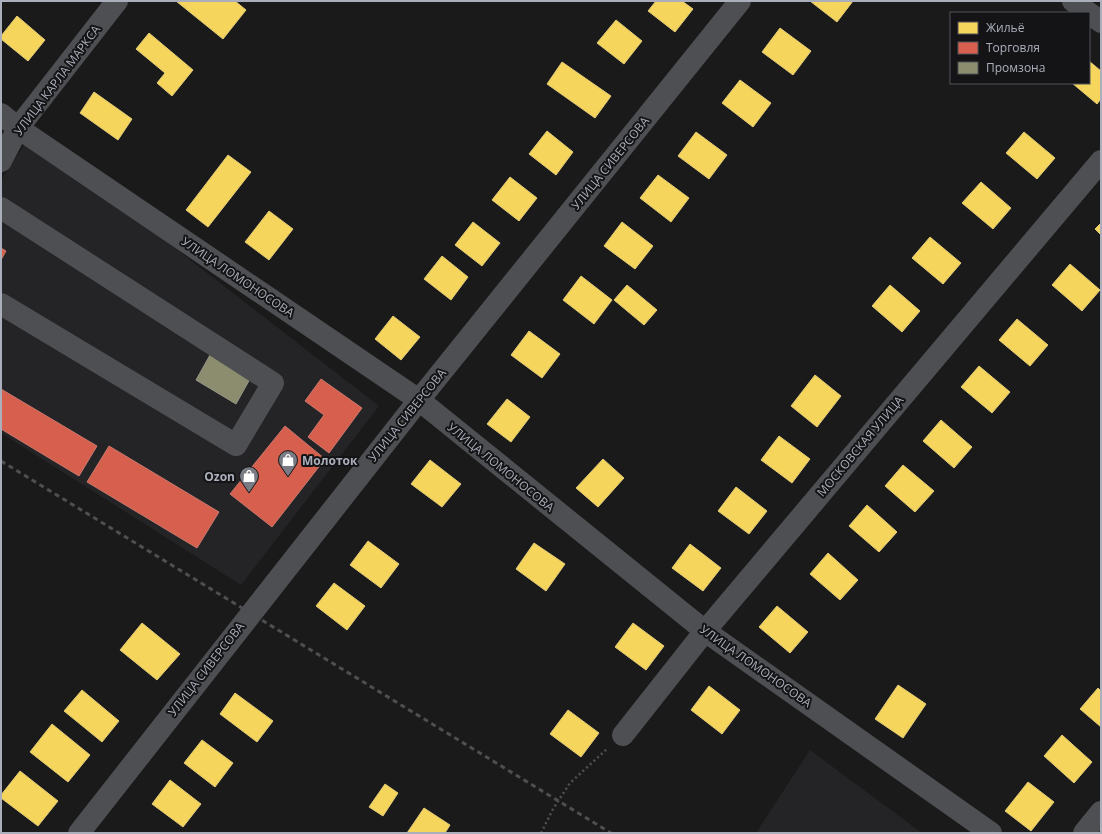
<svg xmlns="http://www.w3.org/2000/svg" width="1102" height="834" font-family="'Open Sans',sans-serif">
<rect width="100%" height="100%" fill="#1a1a1a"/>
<g fill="#242426">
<polygon points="30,136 379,406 241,585 1,433 1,180"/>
<polygon points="810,750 922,833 756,833"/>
</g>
<g fill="#f6d55c" stroke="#e0ca78">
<polygon points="176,1 235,1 246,10 223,39"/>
<polygon points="656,1 682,1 693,9 675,32 648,11"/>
<polygon points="810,1 853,1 837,22"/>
<polygon points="17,16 45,40 28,61 1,39 1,36"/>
<polygon points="616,20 642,41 624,64 597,43"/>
<polygon points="780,28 811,51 793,75 762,52"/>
<polygon points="149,33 193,70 172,96 157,83 165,73 136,49"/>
<polygon points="1089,61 1101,71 1101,99 1097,104 1072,83 1089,83"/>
<polygon points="562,62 611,96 595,118 547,84"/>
<polygon points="740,80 771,103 753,127 722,103"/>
<polygon points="94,92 132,119 118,140 80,113"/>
<polygon points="547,131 573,152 556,175 529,154"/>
<polygon points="696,132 727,155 709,179 678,156"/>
<polygon points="1024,132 1055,158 1037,179 1006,153"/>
<polygon points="228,155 251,172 208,227 186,210"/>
<polygon points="658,175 689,198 671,222 640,198"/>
<polygon points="510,177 537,198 519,221 492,200"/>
<polygon points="981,182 1011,208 993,229 962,203"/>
<polygon points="269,211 293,229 269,260 245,242"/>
<polygon points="473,222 500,243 482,266 455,245"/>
<polygon points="622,222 653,246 635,269 604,246"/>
<polygon points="1101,223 1101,235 1095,229"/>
<polygon points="930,237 961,263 943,284 912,258"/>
<polygon points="442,256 468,277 451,300 424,279"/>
<polygon points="1070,264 1100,290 1082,311 1052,285"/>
<polygon points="581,276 612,300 594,324 563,300"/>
<polygon points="627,285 657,310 644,325 614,300"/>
<polygon points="890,285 920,311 902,332 872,306"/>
<polygon points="393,316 420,337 401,360 375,339"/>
<polygon points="1017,319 1048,345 1030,366 999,340"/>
<polygon points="529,331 560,354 542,378 511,355"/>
<polygon points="979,366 1010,392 992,413 961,387"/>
<polygon points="815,375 841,396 817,427 791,406"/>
<polygon points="507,399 530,417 511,442 487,424"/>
<polygon points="941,420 972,447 954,468 923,441"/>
<polygon points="779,436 810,459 792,483 761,460"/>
<polygon points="603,459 624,478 598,507 576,488"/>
<polygon points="430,460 461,484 442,507 411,484"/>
<polygon points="903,465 934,491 915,512 885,486"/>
<polygon points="736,487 767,511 749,534 718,511"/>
<polygon points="867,505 897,532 879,552 849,526"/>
<polygon points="368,541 399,564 381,588 350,565"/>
<polygon points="534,543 565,564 546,591 516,569"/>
<polygon points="690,544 721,568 703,591 672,568"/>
<polygon points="828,553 858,580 840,600 810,574"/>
<polygon points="334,583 365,606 347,630 316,606"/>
<polygon points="777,606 808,632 790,653 759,627"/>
<polygon points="142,623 180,654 157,680 120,650"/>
<polygon points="633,623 664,646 646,670 615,647"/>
<polygon points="898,685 926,704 903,738 875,719"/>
<polygon points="709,686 740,710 722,734 691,710"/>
<polygon points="1098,688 1101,691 1101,727 1080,709"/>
<polygon points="82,690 119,721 102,742 64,711"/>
<polygon points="235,693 273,721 257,742 220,714"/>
<polygon points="568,710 599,733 581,757 550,734"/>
<polygon points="52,724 90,755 68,782 30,752"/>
<polygon points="1062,735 1092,762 1074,783 1044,756"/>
<polygon points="202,740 233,763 215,787 184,763"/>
<polygon points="20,771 58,801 38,826 1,798 1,795"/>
<polygon points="170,780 201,804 183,827 152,804"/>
<polygon points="1028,782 1054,802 1031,831 1005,811"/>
<polygon points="385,784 398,793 383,816 369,807"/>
<polygon points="424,808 450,825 445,833 407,833"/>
</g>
<g fill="#d6604d" stroke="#c9786e">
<polygon points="1,248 6,251 1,260"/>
<polygon points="321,379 362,408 329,453 308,437 324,415 305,401"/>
<polygon points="1,389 97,446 79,476 1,429"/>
<polygon points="285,426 325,459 272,527 230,494"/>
<polygon points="109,446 219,512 197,548 87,482"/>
</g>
<polygon fill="#8c8c6e" stroke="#959685" points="210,355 250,379 236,404 196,380"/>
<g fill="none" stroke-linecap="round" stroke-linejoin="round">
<polyline stroke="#505155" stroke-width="2.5" stroke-dasharray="2 3" stroke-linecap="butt" points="541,833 553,809 570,783 608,748"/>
<g stroke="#4e4f53" stroke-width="22">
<polyline points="1073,1 1101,22"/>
<polyline points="1,114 18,128 419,400 705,631 991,833"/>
<polyline points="1,161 18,128 117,1"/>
<polyline points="1,208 273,383 236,445 1,304"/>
<polyline points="623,735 705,631 1101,161"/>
<polyline points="79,833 419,400 740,1"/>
<polyline points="1084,833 1101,812"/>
</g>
<polyline stroke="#4e4f52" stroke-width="3" stroke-dasharray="5 4" stroke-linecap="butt" points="1,461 611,833"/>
</g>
<defs>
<symbol id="shop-pin" viewBox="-11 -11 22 30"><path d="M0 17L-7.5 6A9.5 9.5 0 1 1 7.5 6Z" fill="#787b83" stroke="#141416"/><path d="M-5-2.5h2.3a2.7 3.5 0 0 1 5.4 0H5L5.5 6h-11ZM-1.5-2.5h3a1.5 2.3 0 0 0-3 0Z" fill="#fff"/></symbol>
</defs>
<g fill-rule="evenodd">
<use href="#shop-pin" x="277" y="449" width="22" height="30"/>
<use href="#shop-pin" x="238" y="465" width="22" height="30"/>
</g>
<g text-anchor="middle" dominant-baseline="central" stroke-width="4" stroke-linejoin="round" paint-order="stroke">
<g font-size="12" fill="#abafbb" stroke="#141416">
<text transform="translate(57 80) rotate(-53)">УЛИЦА КАРЛА МАРКСА</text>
<text transform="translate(610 163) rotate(-51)">УЛИЦА СИВЕРСОВА</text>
<text transform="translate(238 277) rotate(34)">УЛИЦА ЛОМОНОСОВА</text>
<text transform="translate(407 415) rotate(-51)">УЛИЦА СИВЕРСОВА</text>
<text transform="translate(860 446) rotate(-50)">МОСКОВСКАЯ УЛИЦА</text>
<text transform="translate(501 467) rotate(39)">УЛИЦА ЛОМОНОСОВА</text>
<text transform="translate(756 666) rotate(35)">УЛИЦА ЛОМОНОСОВА</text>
<text transform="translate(206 669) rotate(-52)">УЛИЦА СИВЕРСОВА</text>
</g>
<g font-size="12" font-weight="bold" fill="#abafbb" stroke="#141416" text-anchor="start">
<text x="302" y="460">Молоток</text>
<text x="235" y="476" text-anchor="end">Ozon</text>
</g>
</g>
<rect width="1102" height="834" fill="none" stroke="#abafbb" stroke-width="4"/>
<rect x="950" y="12" width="140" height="72" fill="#141416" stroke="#505258"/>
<rect x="958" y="22" width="20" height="12" fill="#f6d55c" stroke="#505258"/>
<text x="986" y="32" font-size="12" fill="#abafbb">Жильё</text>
<rect x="958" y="42" width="20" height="12" fill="#d6604d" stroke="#505258"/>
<text x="986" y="52" font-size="12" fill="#abafbb">Торговля</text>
<rect x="958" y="62" width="20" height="12" fill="#8c8c6e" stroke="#505258"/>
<text x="986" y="72" font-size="12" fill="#abafbb">Промзона</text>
</svg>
